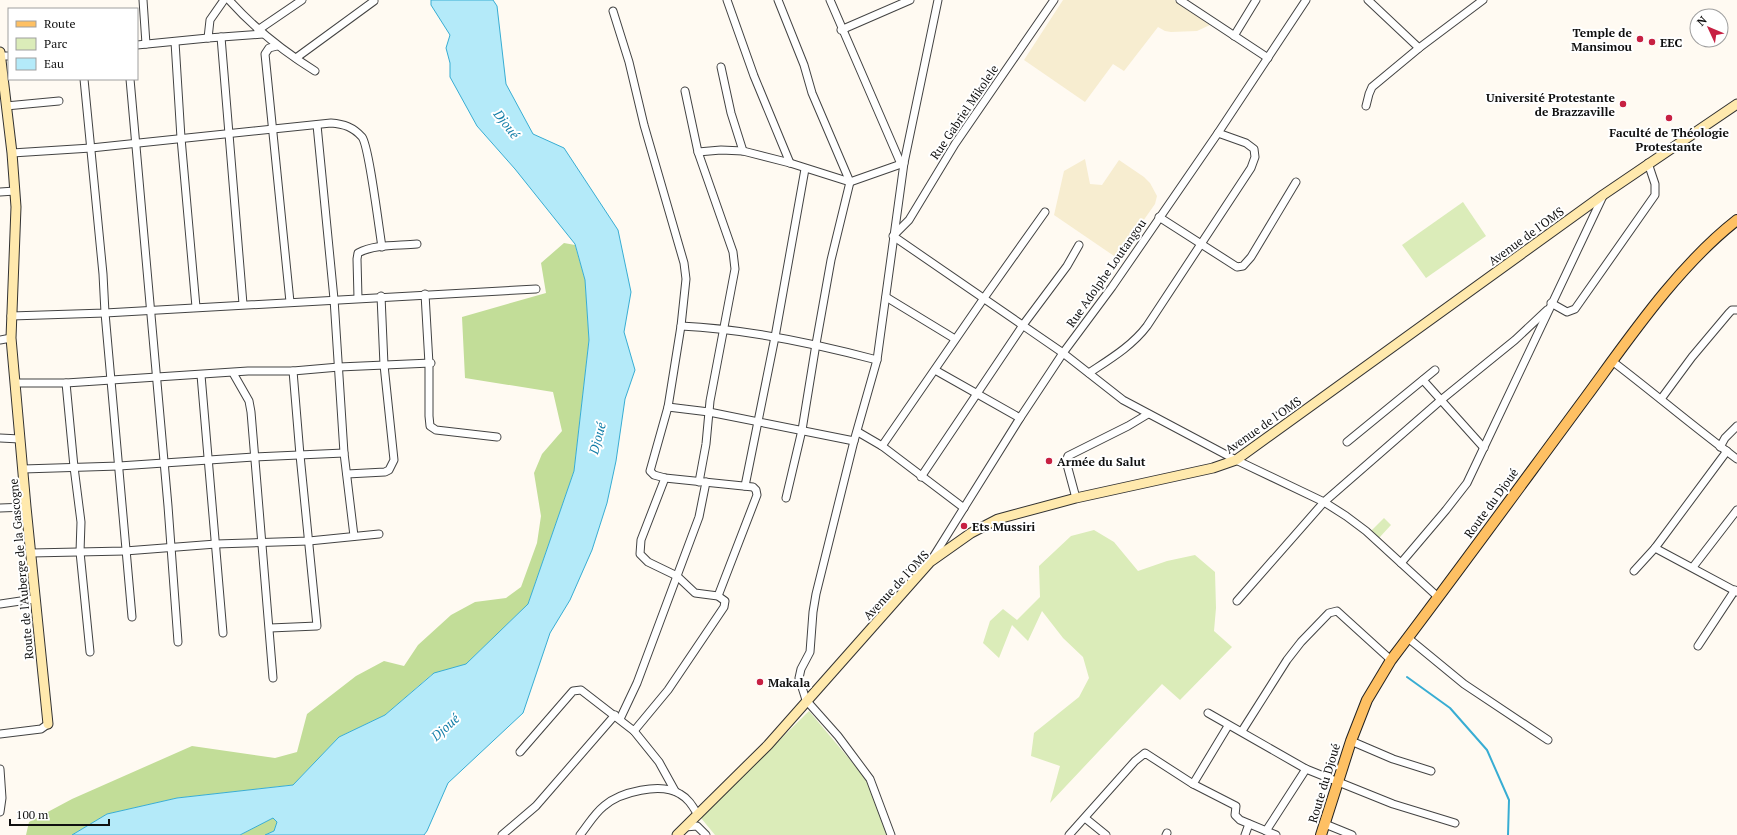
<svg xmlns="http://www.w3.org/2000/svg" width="1737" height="835" font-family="'PT Serif',serif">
<rect width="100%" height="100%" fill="#fffaf2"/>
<g fill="#f7edd0">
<polygon points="1063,0 1174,0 1210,25 1197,31 1171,32 1165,31 1158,27 1124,71 1113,64 1085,102 1024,60"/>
<polygon points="1085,159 1090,184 1102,185 1119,160 1144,177 1150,183 1157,196 1155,204 1117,258 1054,215 1064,171"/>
</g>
<g fill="#dbecb9">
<polygon points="1463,202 1486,236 1426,278 1402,245"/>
<polygon points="1384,518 1391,525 1379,538 1371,531"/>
<polygon points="1094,530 1114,542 1138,571 1167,561 1195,555 1215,572 1216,608 1214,631 1232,647 1180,700 1162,684 1050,803 1060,766 1031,756 1034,733 1079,697 1089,678 1083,657 1063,638 1042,611 1028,641 1012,625 999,658 983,643 990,621 1003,609 1017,620 1040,597 1039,566 1071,536"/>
<polygon points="809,711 867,780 887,835 715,835 701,818"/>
</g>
<g fill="#c2dd98">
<polygon points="564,243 575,245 585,280 589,340 574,471 528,604 466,664 431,675 385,715 339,737 293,785 177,798 107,814 72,835 26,835 29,822 72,799 192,746 275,758 297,752 307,714 356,676 384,661 404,666 418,645 451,615 475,602 506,598 521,587 537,543 541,516 534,473 542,454 562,431 553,392 465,378 462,317 546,293 541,263"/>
<polygon points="273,818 277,822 274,831 265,835 240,835"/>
</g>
<polygon fill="#b4eaf9" stroke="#38add3" points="431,0 493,0 497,6 506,84 533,134 564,148 618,230 631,292 624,332 635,370 625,399 616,461 607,503 592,550 570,600 550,633 523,713 448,783 427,831 424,835 265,835 274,831 277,822 273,818 240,835 72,835 107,814 177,798 293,785 339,737 385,715 434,673 466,664 528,604 574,471 589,340 585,280 575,244 515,169 477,126 450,77 450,63 446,48 450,35 431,5"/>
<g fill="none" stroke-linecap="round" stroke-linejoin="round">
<polyline stroke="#38add3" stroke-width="2" points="1407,677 1450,708 1487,750 1509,800 1508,835"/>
<defs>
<g id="street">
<polyline points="143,0 146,44"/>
<path d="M 229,0 C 254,28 283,51 315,71"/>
<polyline points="727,0 754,76 790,163"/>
<polyline points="778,0 804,65 812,93 850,182 831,260 816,344 802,430 786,498"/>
<polyline points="830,0 901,164"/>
<polyline points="1054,0 955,144 909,220 893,236 1063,353 1123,400 1236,460 1324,502 1346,516 1366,531 1438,597"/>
<polyline points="1180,0 1268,58"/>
<polyline points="1368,0 1419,48"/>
<polyline points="613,11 629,62 644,125 684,263 686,279 681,326 668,407 650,471 654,475 665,478 753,487 756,490 757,495 718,596"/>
<polyline points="258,30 302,0"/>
<polyline points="841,30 910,0"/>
<polyline points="1234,36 1256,0"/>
<polyline points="221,37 243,304"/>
<polyline points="208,38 210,20 224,0"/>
<polyline points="175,42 181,138 196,307"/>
<polyline points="137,45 208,38 263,34"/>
<polyline points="277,46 269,48 265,54 290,302"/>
<polyline points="1,56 9,56"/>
<polyline points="296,58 374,1"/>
<polyline points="721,67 731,113 743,151"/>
<polyline points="84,79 103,274 105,313 132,617"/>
<polyline points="130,79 168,506 178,642"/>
<polyline points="685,91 698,152 733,252 735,269 710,401 706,444 699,482"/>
<polyline points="6,106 59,101"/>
<polyline points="1366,106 1369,94 1372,87 1419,48 1483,0"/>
<polyline points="317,125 334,299 344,453 354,536"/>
<polyline points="698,152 721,150 743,151 790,163 850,182 904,163"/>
<path d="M 12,153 L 91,148 L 331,123 C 344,124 353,127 362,137 C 369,146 379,229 382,247"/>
<polyline points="0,192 15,191"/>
<polyline points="1159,217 1237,267 1243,266 1251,257 1296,182"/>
<polyline points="425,294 429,364 429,416 430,426 436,430 497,437"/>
<polyline points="886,297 955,339"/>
<path d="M 358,298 L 357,259 L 358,253 C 375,244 398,246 417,244"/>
<polyline points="1551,303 1567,312 1575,309 1655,195 1655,184 1648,163"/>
<polyline points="11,316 105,313 536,289"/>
<path d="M 681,326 C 748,329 813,343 877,360"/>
<polyline points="0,340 11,338"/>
<path d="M 1612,361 C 1654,393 1695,428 1737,459"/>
<polyline points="935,370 1020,418"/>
<polyline points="233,373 249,401 251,412 273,678"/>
<path d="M 1089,373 C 1110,359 1132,346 1147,326 L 1251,168 L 1255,157 L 1254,149 L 1246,143 L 1218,133"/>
<polyline points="201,375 223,633"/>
<polyline points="1423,380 1484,448"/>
<polyline points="15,383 66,383 248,371 293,371 339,367 431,363"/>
<polyline points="66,383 74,467 81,522 80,552 90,652"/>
<polyline points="1661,399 1692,357 1729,313 1732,310 1737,310"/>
<polyline points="668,407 709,412 854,441"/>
<polyline points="858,432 882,446 964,508"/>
<polyline points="0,438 20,439"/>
<polyline points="1347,442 1435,370"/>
<polyline points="882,446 984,298 1045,212"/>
<polyline points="1720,447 1725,438 1737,426"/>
<polyline points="23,469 119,466 254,457 344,453"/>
<polyline points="347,474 385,472 389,470 394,460 384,365 381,296"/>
<polyline points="921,477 1023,325 1067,266 1079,245"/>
<polyline points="745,486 775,337 805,169"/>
<polyline points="1076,498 1066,461 1068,456 1128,426 1148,414"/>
<polyline points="0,508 26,507"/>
<polyline points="1655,548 1737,592"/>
<polyline points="31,553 125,551 216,544 309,541 379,534"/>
<polyline points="932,559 1020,418 1063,353 1112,287 1218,133 1306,0"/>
<polyline points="1401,563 1446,510 1467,483 1603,196"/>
<polyline points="1693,567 1737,510"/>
<polyline points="1634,571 1655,548 1727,451"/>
<polyline points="1237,601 1324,502 1441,400 1515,340 1547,310"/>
<polyline points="0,604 34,599"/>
<polyline points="270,628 317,626 300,455 293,371"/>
<polyline points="1408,638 1464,684 1548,740"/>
<polyline points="1698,646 1735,590"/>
<polyline points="1208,713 1306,769 1393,804 1455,823"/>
<polyline points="620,719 637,683 699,517 706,482"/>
<polyline points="634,731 659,762 675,791"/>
<polyline points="1242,731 1287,660 1301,642 1329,613 1337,611 1391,660"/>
<polyline points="0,734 41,729 48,724"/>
<polyline points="1351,741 1393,759 1431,771"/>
<polyline points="520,752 573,691 581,690 634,731 668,690 724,607 725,601 718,596 695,593 677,576 648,562 640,554 641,540 665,478"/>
<polyline points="0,769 2,798 0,812"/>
<polyline points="1193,784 1228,726"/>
<polyline points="1085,818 1106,835"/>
<polyline points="1325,824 1352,835"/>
<polyline points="685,827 697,826 706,835"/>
<polyline points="1266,831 1306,769"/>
<polyline points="502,835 536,806 615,715"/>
<path d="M 580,835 C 588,825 594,814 604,806 C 620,792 661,782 680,794 C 689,799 693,807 698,815"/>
<polyline points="891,835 870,779 838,736 806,700 799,678 801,669 810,652 813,612 816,594 854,441 877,360 904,163 938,0"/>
<polyline points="1069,835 1135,761 1145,753 1193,784 1236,806 1235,815 1240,820 1276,835"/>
<polyline points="1166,835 1167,833"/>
<polyline points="1245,835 1249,824"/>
</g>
<g id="secondary">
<polyline points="0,52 12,153 16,207 11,338 26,507 48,724"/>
<polyline points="677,835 768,745 930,562 971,533 998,519 1076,498 1213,468 1236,460 1603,195 1737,104"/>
</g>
<path id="primary" d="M 1321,835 L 1351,741 L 1367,700 L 1391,660 C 1457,573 1521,485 1586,397 C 1630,337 1678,266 1737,220"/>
</defs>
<use href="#street" stroke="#434343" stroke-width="9"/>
<use href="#secondary" stroke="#323232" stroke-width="11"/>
<use href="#primary" stroke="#212121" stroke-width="12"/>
<use href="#street" stroke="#fff" stroke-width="7"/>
<use href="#secondary" stroke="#ffe9ad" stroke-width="9"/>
<use href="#primary" stroke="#fec063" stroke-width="10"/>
</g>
<g fill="#c72042" stroke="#fff" stroke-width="1.5">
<circle cx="1640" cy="39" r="4"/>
<circle cx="1652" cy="42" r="4"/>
<circle cx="1623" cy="104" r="4"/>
<circle cx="1669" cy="118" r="4"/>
<circle cx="1049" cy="461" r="4"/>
<circle cx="964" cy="526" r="4"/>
<circle cx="760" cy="682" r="4"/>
</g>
<g text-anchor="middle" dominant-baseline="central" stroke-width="4" stroke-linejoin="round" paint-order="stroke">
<g font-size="12" font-weight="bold" fill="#101010" stroke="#fff" text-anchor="start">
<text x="1632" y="32" text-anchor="end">Temple de<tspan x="1632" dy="14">Mansimou</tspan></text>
<text x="1660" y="42">EEC</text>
<text x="1615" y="97" text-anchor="end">Université Protestante<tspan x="1615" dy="14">de Brazzaville</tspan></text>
<text x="1669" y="132" text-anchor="middle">Faculté de Théologie<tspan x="1669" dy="14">Protestante</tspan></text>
<text x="1057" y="461">Armée du Salut</text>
<text x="972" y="526">Ets Mussiri</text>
<text x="768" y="682">Makala</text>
</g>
<g font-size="12" fill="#101010" stroke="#fff">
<text transform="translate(964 112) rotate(-56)">Rue Gabriel Mikolele</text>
<text transform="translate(1526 236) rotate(-36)">Avenue de l'OMS</text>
<text transform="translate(1106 273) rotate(-55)">Rue Adolphe Loutangou</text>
<text transform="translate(1263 425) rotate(-35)">Avenue de l'OMS</text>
<text transform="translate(1491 503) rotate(-54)">Route du Djoué</text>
<text transform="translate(21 569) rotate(-95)">Route de l'Auberge de la Gascogne</text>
<text transform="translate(896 585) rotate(-47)">Avenue de l'OMS</text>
<text transform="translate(1324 783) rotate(-73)">Route du Djoué</text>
</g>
<g font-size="13" font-style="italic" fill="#127ea8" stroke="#fff">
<text transform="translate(507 124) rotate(52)">Djoué</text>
<text transform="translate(597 438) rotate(-75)">Djoué</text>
<text transform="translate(445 727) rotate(-42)">Djoué</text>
</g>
</g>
<rect x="8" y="8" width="130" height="72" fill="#ffffff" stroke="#9f9f9f"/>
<rect x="16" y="21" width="20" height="6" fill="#fec063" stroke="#9f9f9f"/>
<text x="44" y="28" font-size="12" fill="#101010">Route</text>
<rect x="16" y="38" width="20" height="12" fill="#dbecb9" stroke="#9f9f9f"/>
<text x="44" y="48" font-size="12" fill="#101010">Parc</text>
<rect x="16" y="58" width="20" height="12" fill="#b4eaf9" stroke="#9f9f9f"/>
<text x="44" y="68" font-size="12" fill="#101010">Eau</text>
<g transform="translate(1709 28) rotate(314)"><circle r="19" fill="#ffffff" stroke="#9f9f9f"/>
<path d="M0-3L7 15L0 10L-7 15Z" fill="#c72042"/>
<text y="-6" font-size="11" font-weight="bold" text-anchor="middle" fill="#101010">N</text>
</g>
<path d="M10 819v6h99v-6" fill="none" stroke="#101010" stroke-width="2"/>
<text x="16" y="819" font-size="12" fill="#101010" stroke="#ffffff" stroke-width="3" paint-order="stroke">100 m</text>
</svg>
